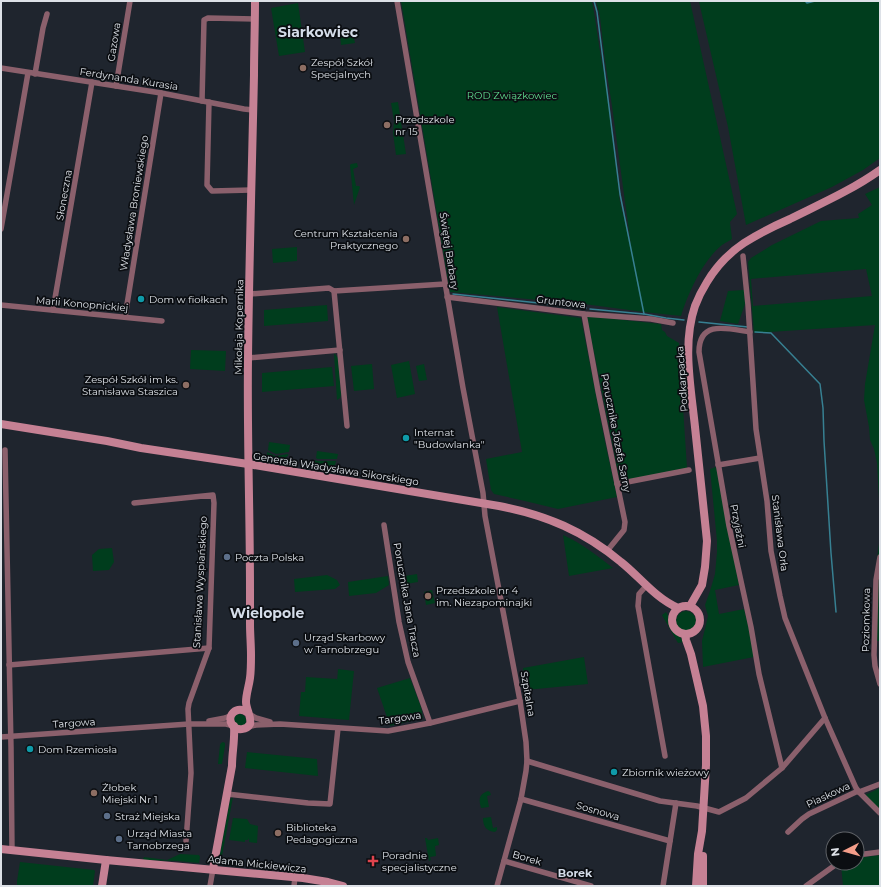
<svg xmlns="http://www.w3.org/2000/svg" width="881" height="887" font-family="Montserrat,sans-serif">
<rect width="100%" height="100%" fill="#1f252e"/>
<g fill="#003d1d" fill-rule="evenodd">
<path d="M 401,1 L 592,1 C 597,26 599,52 605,77 L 620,202 L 631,246 L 612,106 L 605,61 L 600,17 L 596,1 L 690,1 L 737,214 L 730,222 L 732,239 C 729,241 725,243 722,245 C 703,260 688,293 681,316 L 644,312 L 584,304 L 450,292 Z"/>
<polygon points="712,1 880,1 880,158 863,170 832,187 746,225 728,127 699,2"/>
<polygon points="298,3 305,52 279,56 271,8"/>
<polygon points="352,33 353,34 355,43 341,45 340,35"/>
<polygon points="398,102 406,154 396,155 393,133 394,121 391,103"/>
<polygon points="357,163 358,167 353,169 356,186 359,186 360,187 354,205 350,165 351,164"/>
<path d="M 880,187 L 880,516 L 877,463 L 874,449 L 870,440 L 869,427 L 864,400 L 865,384 L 875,325 L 754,333 L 748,262 L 751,258 L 772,245 L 821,221 L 859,218 L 858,214 L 872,205 L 865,194 ZM 866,269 L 872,296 L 753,306 L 751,279 Z"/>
<polygon points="297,247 297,261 273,263 272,249"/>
<polygon points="744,290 745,304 738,324 720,321 728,291"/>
<polygon points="327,305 328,321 264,326 264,310"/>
<polygon points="497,307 581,318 604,437 617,497 558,509 525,501 494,494 491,490 486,459 522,452"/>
<polygon points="587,317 596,317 661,324 662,330 665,332 667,336 679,343 679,365 683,407 687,468 620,482"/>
<polygon points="191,350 226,351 225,371 190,369"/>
<polygon points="334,353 338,358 341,395 340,398 337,400"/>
<polygon points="409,361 415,394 397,398 391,365"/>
<polygon points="372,364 374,389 354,391 351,366"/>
<polygon points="424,364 427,380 419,381 416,366"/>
<polygon points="332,367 334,386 262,392 262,373"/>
<polygon points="269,442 290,445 289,452 276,454 268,450"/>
<polygon points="317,451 338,454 337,459 318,459 316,458"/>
<polygon points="267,452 276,456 288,454 288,456 286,457 286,459 288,459 287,462 267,458"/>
<polygon points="315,460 317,461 336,461 334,469 315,466"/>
<polygon points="716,467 739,585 715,590 719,614 744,609 750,633 754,657 703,667 702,641 708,616 705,605 710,591 715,574 717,552 717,541 710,469"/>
<path d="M 563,535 C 581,543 598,556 613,568 L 569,576 Z"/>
<polygon points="880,536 880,641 876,641 875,575"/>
<polygon points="112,548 114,562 109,570 93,571 92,555 99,549"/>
<polygon points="417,574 418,582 406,584 405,576"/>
<polygon points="327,575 337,580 340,585 335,589 295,592 294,579"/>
<polygon points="388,576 389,585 376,593 349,596 348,582"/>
<polygon points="432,590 435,603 426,605 424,592"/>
<circle cx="686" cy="621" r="10"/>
<path d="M 666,612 C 670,617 668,622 671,627 C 674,634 681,636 684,642 L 678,643 L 663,617 L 662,615 Z"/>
<polygon points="584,657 588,684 526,690 523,668"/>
<polygon points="338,669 354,671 349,720 299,716 301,692 305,692 306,677 337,679 337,682"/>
<polygon points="410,678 421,707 423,718 390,726 377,688"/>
<path d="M 240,714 C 246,715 248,721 244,725 L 236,725 L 234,718 L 236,715 Z"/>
<polygon points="223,742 225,743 225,746 222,764 218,764 220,745 221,743"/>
<polygon points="247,752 317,759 318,776 245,768"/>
<polygon points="880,788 880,810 865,795"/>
<path d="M 488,791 L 490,792 L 491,795 L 487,796 L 489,807 L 481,808 C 479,799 478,795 488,791 Z"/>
<polygon points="233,797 222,856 220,855 230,800"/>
<path d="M 491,817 L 493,828 L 497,827 L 497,830 L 495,832 C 486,831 483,826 483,818 Z"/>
<polygon points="233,818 247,819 250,824 258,826 257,843 249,842 249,838 248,840 245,840 245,842 229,840"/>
<polygon points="425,838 427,838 428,840 438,838 439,845 435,846 436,856 430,857 431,860 429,861"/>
<polygon points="180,854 199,855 200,857 199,863 177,861 144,860 143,859 144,857 167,860"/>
<polygon points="880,855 880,886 843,886 841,864 843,863 857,863 857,858"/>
<polygon points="20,862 94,870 95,871 93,886 17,886 17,881"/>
</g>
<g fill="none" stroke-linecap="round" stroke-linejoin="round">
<g stroke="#378092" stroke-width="1.5">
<polyline points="594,1 597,12 620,194 644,314"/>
<polyline points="805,1 807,3 815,1"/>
<polyline points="453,294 586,308"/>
<polyline points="590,309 644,314 666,318 684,320"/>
<polyline points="699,322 748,327"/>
<polyline points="755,332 771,333 820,384 823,408 824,441 831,553 836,612"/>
</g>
<g stroke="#8b606c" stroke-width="5.5">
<polyline points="397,1 463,388 483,493 485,516 520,701 526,742 527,761 526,771 521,799 497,886"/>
<polyline points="1,68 161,93 244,109 253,110"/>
<polyline points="35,74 43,28 47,14"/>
<polyline points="116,86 130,1"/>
<polyline points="202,101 204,20 208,18 255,19"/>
<polyline points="209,102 207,185 212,191 251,190"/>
<polyline points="1,229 28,73"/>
<polyline points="743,256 748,305 756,429 767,501 771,551 780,596 785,618 825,718 856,788 859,792 880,813"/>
<polyline points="334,291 347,426"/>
<polyline points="250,294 329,288 334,291 445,284"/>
<polyline points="447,297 584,314 651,319 673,323"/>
<polyline points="1,305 162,321"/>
<polyline points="53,310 92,82"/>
<polyline points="584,314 598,391 625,522 624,530 607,551"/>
<polyline points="125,317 161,93"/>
<path d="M 750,332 C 729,329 699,319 699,352 L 729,526 L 751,627 L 759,674 L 782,768"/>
<polyline points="248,358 340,350"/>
<polyline points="5,450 11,747 12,850"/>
<polyline points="718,465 760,458"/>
<polyline points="617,484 689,470"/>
<polyline points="134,503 213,495 214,503 209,648 189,703 188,709 191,773 186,841"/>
<polyline points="384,525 399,622 408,662 430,723"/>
<polyline points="880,557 876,580 874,655 875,666 880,684"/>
<polyline points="646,586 639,594 638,606 665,756"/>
<polyline points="9,665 209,648"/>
<polyline points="249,714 256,718 270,722"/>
<polyline points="209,721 225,718 232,715"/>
<polyline points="247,727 256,725 280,724 388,731 430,723 520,701"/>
<polyline points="1,737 189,724 226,724 234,726"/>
<polyline points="527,761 660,801 697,806 719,812 746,798 782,768 825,718"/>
<polyline points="859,792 880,784"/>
<polyline points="227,794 308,803 330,804 338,728"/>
<polyline points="521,799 670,841"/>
<polyline points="788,832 802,819 809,814 858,791"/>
<polyline points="857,855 880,852"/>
<polyline points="504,861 591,886"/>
<polyline points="210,886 213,869"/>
<polyline points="294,886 295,877"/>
<polyline points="663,886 676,803"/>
<polyline points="806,886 838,863"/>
</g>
<g stroke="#c58194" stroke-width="8">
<path d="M 1,424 L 107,441 L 141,448 L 248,464 L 499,506 C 546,515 584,531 621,562 C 640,577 655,598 678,608"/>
<circle cx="686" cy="620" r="14"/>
<path d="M 690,606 L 702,585 L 705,567 L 707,541 C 703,503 699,465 695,427 C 691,388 682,344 695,306 C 698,298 702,290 707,282 C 716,267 729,253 744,243 C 758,234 774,226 790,219 C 820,204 852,190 880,170"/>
<polyline points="685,634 686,640 691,654 703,706 706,736 706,765 702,831 698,854 696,886"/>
<path d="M 248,713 C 237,704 225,716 233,726 C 237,731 247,730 250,724 C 252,718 246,709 246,702 C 246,694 249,686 250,678 C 251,671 251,663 251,655 C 251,645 250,634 250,624 C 250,612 250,601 250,589 C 250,512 247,436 248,359 C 249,264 252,170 254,75 C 254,50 255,26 255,1"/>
<polyline points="1,849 106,860 303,878 328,882 343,886"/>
<polyline points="703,856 703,886"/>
<path d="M 213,869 L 232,766 C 232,753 235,740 234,726"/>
<polyline points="102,886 106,860"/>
</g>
</g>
<g fill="#8d6e63" stroke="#0b0e12" stroke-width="1.5">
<circle cx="303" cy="68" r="4"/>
<circle cx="387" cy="125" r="4"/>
<circle cx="406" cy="239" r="4"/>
<circle cx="186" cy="385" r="4"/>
<circle cx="428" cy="596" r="4"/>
<circle cx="94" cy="793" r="4"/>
<circle cx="278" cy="833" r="4"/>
</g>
<g fill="#0f9aa8" stroke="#0b0e12" stroke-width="1.5">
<circle cx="141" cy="299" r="4"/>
<circle cx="406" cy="438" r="4"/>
<circle cx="30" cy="749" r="4"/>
<circle cx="614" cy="772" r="4"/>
</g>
<g fill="#5c6f8a" stroke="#0b0e12" stroke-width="1.5">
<circle cx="227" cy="557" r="4"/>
<circle cx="296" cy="643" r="4"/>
<circle cx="107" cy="816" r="4"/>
<circle cx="119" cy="839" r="4"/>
</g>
<path fill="#e0444e" stroke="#0b0e12" stroke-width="1.5" d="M371 855h4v4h4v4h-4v4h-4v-4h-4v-4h4z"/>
<g text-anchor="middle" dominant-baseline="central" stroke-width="3.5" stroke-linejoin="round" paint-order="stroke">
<g font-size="10" fill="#dde1e7" stroke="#0b0e12">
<text transform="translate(114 42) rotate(-81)">Gazowa</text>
<text transform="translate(129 79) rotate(9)">Ferdynanda Kurasia</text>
<text transform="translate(64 195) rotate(-80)">Słoneczna</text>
<text transform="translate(134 203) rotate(-81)">Władysława Broniewskiego</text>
<text transform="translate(449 251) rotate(81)">Świętej Barbary</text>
<text transform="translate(561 302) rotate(7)">Gruntowa</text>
<text transform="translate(82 304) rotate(5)">Marii Konopnickiej</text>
<text transform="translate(239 327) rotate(-89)">Mikołaja Kopernika</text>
<text transform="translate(682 379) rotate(-94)">Podkarpacka</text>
<text transform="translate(616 433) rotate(79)">Porucznika Józefa Sarny</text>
<text transform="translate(336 469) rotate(9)">Generała Władysława Sikorskiego</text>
<text transform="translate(738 526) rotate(79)">Przyjaźni</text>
<text transform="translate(780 533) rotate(83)">Stanisława Orła</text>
<text transform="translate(200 582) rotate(-87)">Stanisława Wyspiańskiego</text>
<text transform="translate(407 600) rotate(80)">Porucznika Jana Tracza</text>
<text transform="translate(866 620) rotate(-89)">Poziomkowa</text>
<text transform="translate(528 694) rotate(80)">Szpitalna</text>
<text transform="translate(400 718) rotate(-8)">Targowa</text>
<text transform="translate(74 723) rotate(-4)">Targowa</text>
<text transform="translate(828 795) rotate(-25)">Piaskowa</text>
<text transform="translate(598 811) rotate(16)">Sosnowa</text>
<text transform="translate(527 858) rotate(16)">Borek</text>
<text transform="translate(257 864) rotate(6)">Adama Mickiewicza</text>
</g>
<g font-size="10" fill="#dde1e7" stroke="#0b0e12" text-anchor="start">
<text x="311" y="62">Zespół Szkół<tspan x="311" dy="12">Specjalnych</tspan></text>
<text x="395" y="119">Przedszkole<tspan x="395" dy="12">nr 15</tspan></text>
<text x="398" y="233" text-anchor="end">Centrum Kształcenia<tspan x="398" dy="12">Praktycznego</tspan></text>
<text x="149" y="299">Dom w fiołkach</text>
<text x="178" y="379" text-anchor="end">Zespół Szkół im ks.<tspan x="178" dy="12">Stanisława Staszica</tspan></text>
<text x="414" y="432">Internat<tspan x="414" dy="12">"Budowlanka"</tspan></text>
<text x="235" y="557">Poczta Polska</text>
<text x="436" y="590">Przedszkole nr 4<tspan x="436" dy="12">im. Niezapominajki</tspan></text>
<text x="304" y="637">Urząd Skarbowy<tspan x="304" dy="12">w Tarnobrzegu</tspan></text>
<text x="38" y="749">Dom Rzemiosła</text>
<text x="622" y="772">Zbiornik wieżowy</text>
<text x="102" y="787">Żłobek<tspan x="102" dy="12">Miejski Nr 1</tspan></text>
<text x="115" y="816">Straż Miejska</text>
<text x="286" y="827">Biblioteka<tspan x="286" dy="12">Pedagogiczna</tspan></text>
<text x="127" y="833">Urząd Miasta<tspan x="127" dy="12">Tarnobrzega</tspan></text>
<text x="382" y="855">Poradnie<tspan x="382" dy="12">specjalistyczne</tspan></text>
</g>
<g font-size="10" fill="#61de90" stroke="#0b0e12">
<text x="512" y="95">ROD Związkowiec</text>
</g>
<g font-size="11" font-weight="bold" fill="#d4dce8" stroke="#0b0e12">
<text x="575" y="873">Borek</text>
</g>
<g font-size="14" font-weight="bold" fill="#d4dce8" stroke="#0b0e12">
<text x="318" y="32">Siarkowiec</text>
<text x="267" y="613">Wielopole</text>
</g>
</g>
<rect width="881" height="887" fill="none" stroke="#dde1e7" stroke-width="4"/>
<g transform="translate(845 851) rotate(264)"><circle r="19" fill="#0b0e12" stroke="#5f6267"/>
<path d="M0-3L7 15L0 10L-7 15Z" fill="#f49e8a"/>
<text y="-6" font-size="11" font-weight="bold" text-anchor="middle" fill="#dde1e7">N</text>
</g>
</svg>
